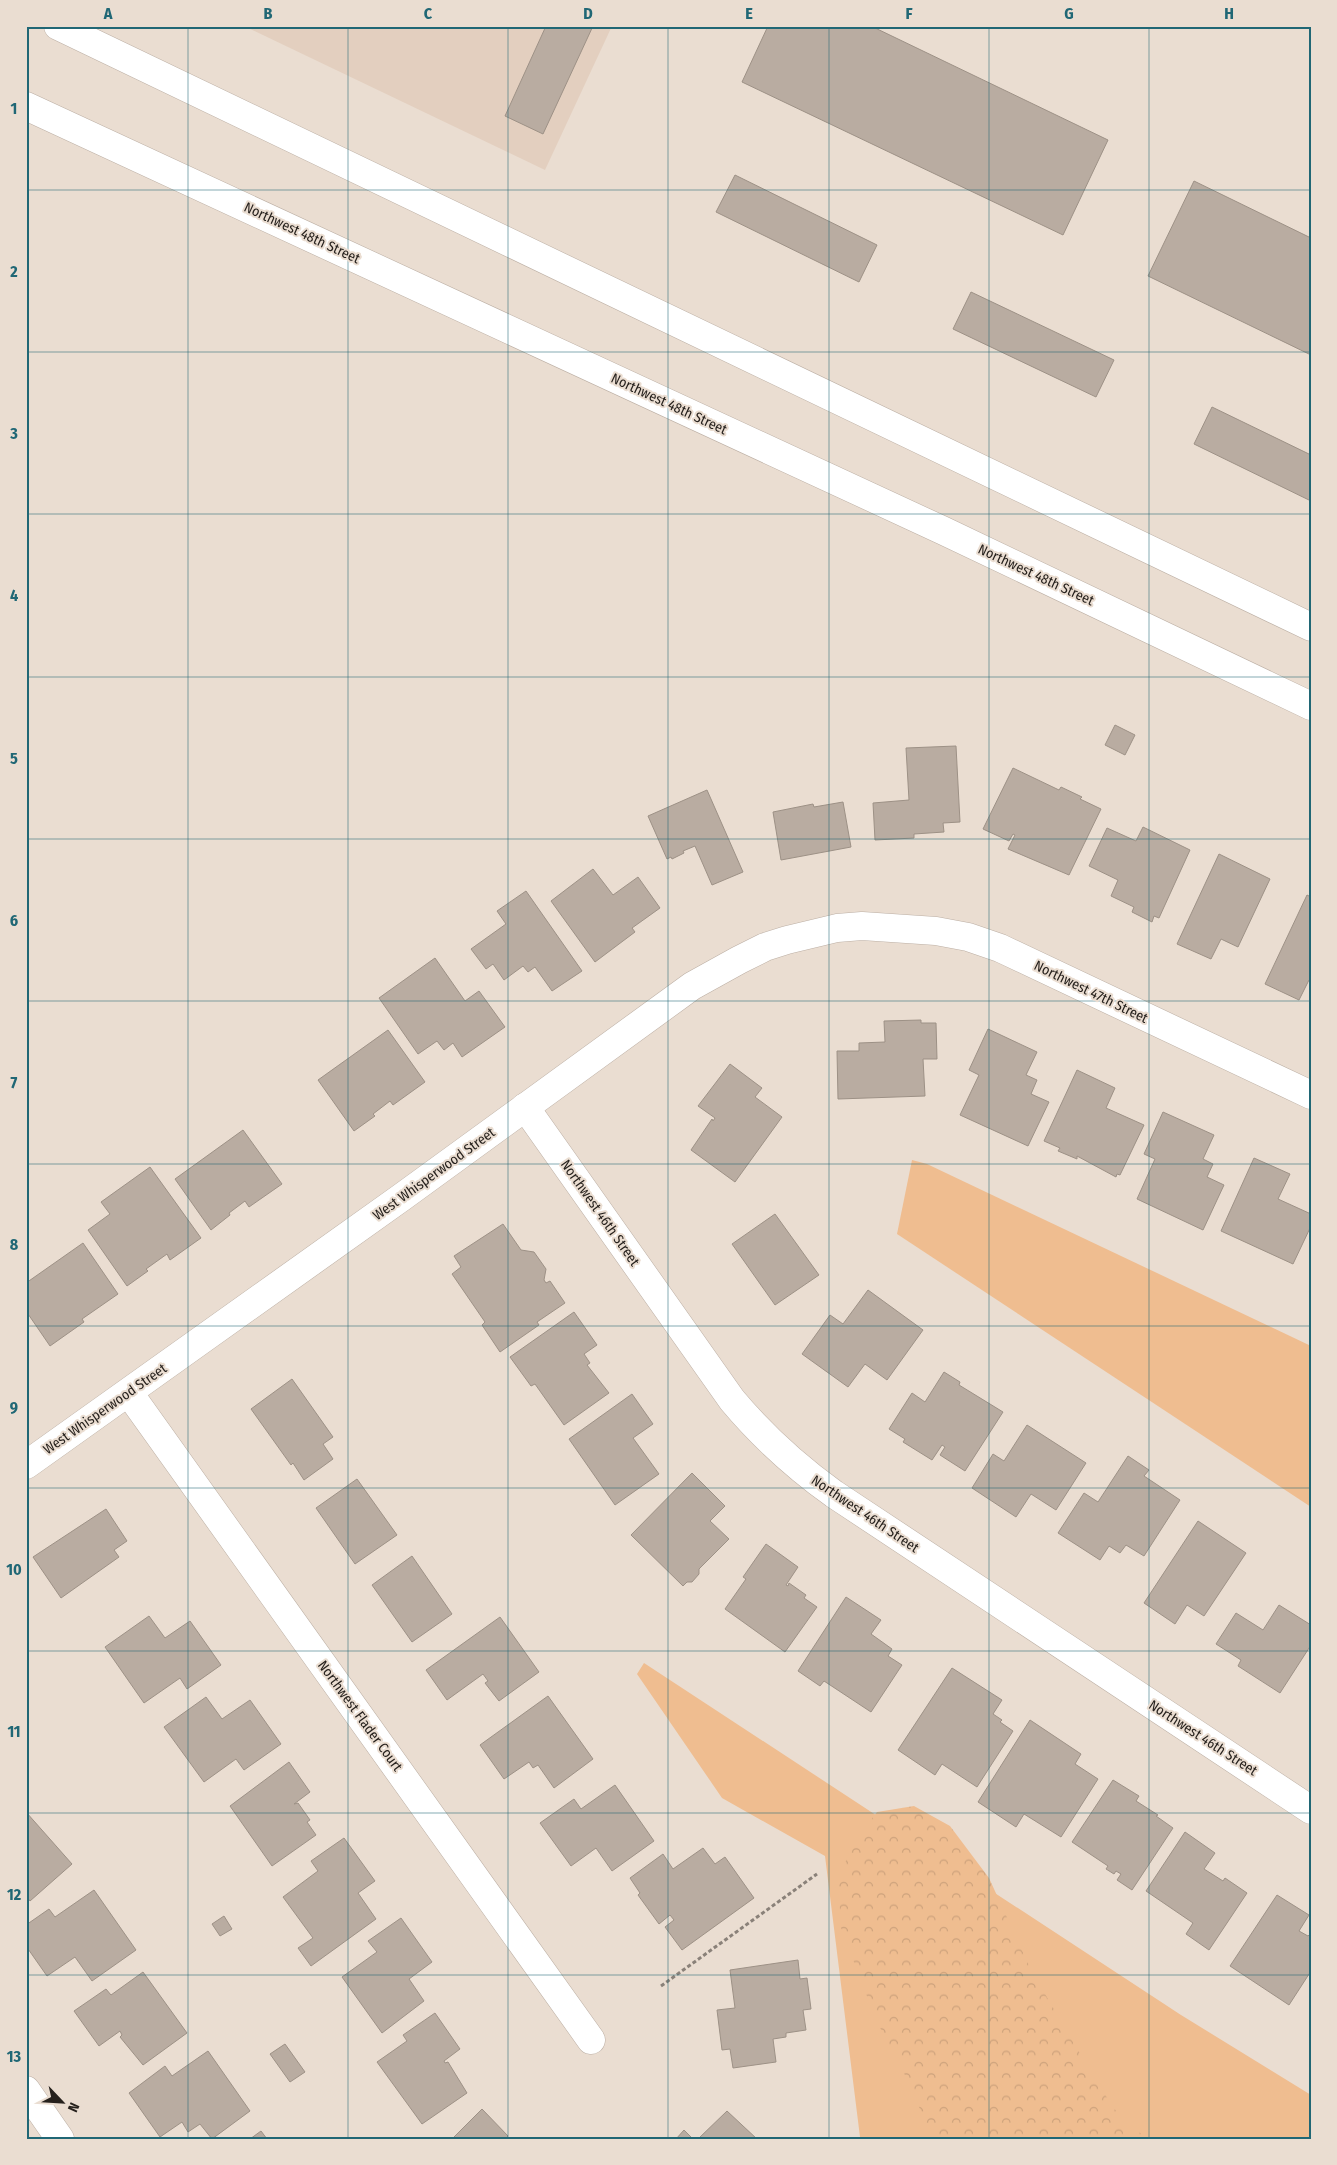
<svg xmlns="http://www.w3.org/2000/svg" width="1337" height="2165" font-family="'Fira Sans Condensed',sans-serif">
<defs>
<pattern id="forest-crowns" width="20" height="18" patternUnits="userSpaceOnUse" patternTransform="scale(1.25)"><rect width="20" height="18" fill="#efbd90"/><path d="M2 6a3 3 0 1 1 6 0M12 15a3 3 0 1 1 6 0" fill="none" stroke="#cda27c"/></pattern>
</defs>
<rect width="100%" height="100%" fill="#eaddd1"/>
<polygon fill="#e3cfbf" points="244,26 612,26 545,170"/>
<g fill="#efbd90">
<polygon points="912,1160 927,1164 1311,1346 1311,1507 897,1234"/>
<polygon points="644,1663 1181,2015 1311,2095 1311,2139 858,2139 860,2137 825,1856 722,1798 637,1674"/>
</g>
<polygon fill="url(#forest-crowns)" points="914,1806 950,1826 989,1878 1031,1970 1096,2081 1124,2123 1150,2139 929,2139 927,2125 904,2073 876,2020 841,1928 838,1878 855,1841 877,1812"/>
<g fill="#b9aca1" stroke="#9d9186">
<polygon points="546,26 593,26 543,134 505,116"/>
<polygon points="768,26 871,26 1108,140 1063,235 742,82"/>
<polygon points="735,175 877,245 859,282 716,212"/>
<polygon points="1194,181 1311,238 1311,355 1148,276"/>
<polygon points="971,292 1114,360 1096,397 953,329"/>
<polygon points="1212,407 1311,455 1311,501 1194,444"/>
<polygon points="1115,725 1135,735 1125,755 1105,745"/>
<polygon points="956,746 960,822 943,823 944,832 914,834 914,838 875,840 873,803 909,800 906,748"/>
<polygon points="1013,768 1059,790 1061,787 1082,797 1080,799 1101,809 1069,875 1008,849 1015,835 1013,834 1009,841 983,829"/>
<polygon points="707,790 743,872 712,885 695,846 683,851 684,853 672,859 671,857 667,859 648,816"/>
<polygon points="843,802 851,847 781,860 773,812 813,804 814,807"/>
<polygon points="1143,827 1190,850 1159,918 1154,916 1152,922 1132,912 1134,907 1111,896 1118,880 1089,866 1107,828 1136,841"/>
<polygon points="1219,854 1270,879 1238,947 1221,939 1211,959 1177,944"/>
<polygon points="593,869 613,895 638,877 660,908 632,928 635,932 595,962 551,901"/>
<polygon points="526,891 582,971 552,991 535,967 528,972 523,966 504,980 493,964 486,969 471,949 506,924 497,911"/>
<polygon points="1307,895 1311,897 1311,981 1309,980 1299,1000 1265,984"/>
<polygon points="435,958 465,1001 479,991 505,1027 462,1057 453,1043 444,1050 437,1041 418,1054 379,998"/>
<polygon points="921,1020 921,1023 936,1023 937,1059 923,1059 925,1096 838,1099 837,1051 859,1051 859,1043 885,1042 884,1021"/>
<polygon points="988,1029 1037,1052 1026,1075 1037,1080 1031,1094 1049,1102 1028,1146 960,1115 979,1075 969,1070"/>
<polygon points="388,1030 425,1082 393,1105 390,1101 373,1114 375,1116 354,1131 318,1080"/>
<polygon points="730,1064 762,1088 755,1097 782,1117 735,1182 691,1150 712,1119 713,1121 715,1118 698,1106"/>
<polygon points="1077,1070 1115,1088 1106,1108 1144,1125 1120,1175 1117,1174 1116,1177 1077,1156 1077,1159 1058,1151 1060,1148 1044,1141"/>
<polygon points="1163,1112 1214,1135 1203,1159 1213,1164 1207,1177 1224,1185 1203,1230 1137,1199 1155,1159 1144,1154"/>
<polygon points="243,1130 282,1184 249,1207 245,1201 229,1213 230,1215 211,1230 175,1179"/>
<polygon points="1254,1158 1290,1174 1278,1199 1311,1214 1311,1226 1293,1264 1221,1231"/>
<polygon points="150,1167 201,1238 170,1260 167,1254 146,1269 148,1271 127,1286 88,1230 110,1214 101,1202"/>
<polygon points="775,1214 819,1275 775,1305 732,1244"/>
<polygon points="503,1224 521,1250 534,1252 546,1269 544,1280 546,1283 550,1281 565,1303 537,1322 539,1325 500,1352 482,1325 485,1322 452,1274 461,1267 454,1256"/>
<polygon points="83,1243 118,1294 82,1319 84,1322 50,1346 26,1311 26,1283"/>
<polygon points="868,1290 923,1330 887,1380 865,1364 848,1387 802,1354 830,1315 843,1324"/>
<polygon points="574,1312 597,1345 584,1354 590,1363 587,1365 609,1393 564,1425 535,1384 531,1386 510,1357"/>
<polygon points="944,1372 960,1382 959,1385 1003,1412 965,1471 940,1455 945,1447 942,1445 932,1460 903,1442 905,1439 889,1429 912,1393 925,1402"/>
<polygon points="292,1379 333,1437 323,1444 333,1459 304,1480 293,1463 291,1465 251,1409"/>
<polygon points="632,1394 653,1424 633,1438 659,1474 615,1505 569,1439"/>
<polygon points="1027,1425 1086,1463 1056,1510 1031,1494 1016,1517 972,1488 993,1454 1004,1461"/>
<polygon points="1128,1456 1149,1470 1144,1476 1180,1500 1144,1556 1126,1545 1120,1553 1109,1546 1100,1560 1058,1533 1084,1493 1098,1502"/>
<polygon points="692,1473 725,1506 710,1521 729,1539 699,1569 699,1574 692,1582 687,1582 683,1586 631,1535"/>
<polygon points="357,1479 397,1535 355,1564 316,1508"/>
<polygon points="106,1509 127,1541 114,1550 119,1557 61,1598 33,1557"/>
<polygon points="1198,1521 1246,1553 1204,1616 1187,1605 1175,1624 1144,1603"/>
<polygon points="766,1544 798,1567 786,1585 788,1586 789,1583 806,1595 804,1598 817,1607 785,1652 725,1609 746,1579 743,1577"/>
<polygon points="412,1556 452,1614 412,1642 372,1585"/>
<polygon points="846,1597 881,1620 871,1634 892,1649 888,1656 902,1665 871,1712 824,1681 820,1686 798,1671"/>
<polygon points="1279,1605 1311,1625 1311,1645 1280,1693 1238,1666 1241,1660 1216,1644 1236,1613 1263,1630"/>
<polygon points="149,1616 165,1638 190,1621 221,1665 187,1689 180,1678 144,1703 105,1647"/>
<polygon points="500,1617 539,1672 499,1701 485,1683 488,1681 483,1674 447,1700 426,1670"/>
<polygon points="952,1668 1002,1700 993,1714 1002,1720 1000,1722 1013,1731 977,1787 942,1764 935,1775 898,1750"/>
<polygon points="548,1696 593,1759 554,1788 538,1765 533,1768 529,1762 504,1779 480,1745"/>
<polygon points="206,1697 222,1719 250,1700 281,1744 244,1770 236,1759 204,1782 164,1727"/>
<polygon points="1030,1720 1081,1754 1075,1764 1098,1779 1061,1837 1024,1814 1016,1827 978,1802"/>
<polygon points="289,1762 310,1792 294,1804 298,1803 310,1820 307,1822 316,1835 272,1866 230,1806"/>
<polygon points="1113,1780 1139,1796 1136,1801 1158,1815 1156,1816 1173,1828 1132,1890 1117,1880 1121,1874 1116,1871 1114,1874 1106,1869 1108,1866 1072,1842"/>
<polygon points="615,1785 654,1841 612,1871 596,1848 571,1866 540,1823 574,1799 581,1809"/>
<polygon points="26,1812 72,1864 30,1901 26,1896"/>
<polygon points="1185,1832 1215,1853 1204,1869 1223,1881 1225,1878 1247,1893 1209,1950 1186,1934 1193,1923 1146,1891"/>
<polygon points="344,1838 375,1881 358,1893 376,1919 311,1966 298,1948 313,1938 283,1897 318,1871 311,1861"/>
<polygon points="703,1848 715,1864 725,1857 754,1898 682,1950 665,1927 674,1920 670,1915 659,1924 638,1895 640,1893 630,1878 663,1854 673,1869"/>
<polygon points="94,1890 136,1950 92,1981 75,1957 47,1976 26,1946 26,1925 49,1909 55,1917"/>
<polygon points="1277,1895 1309,1915 1299,1931 1308,1936 1311,1933 1311,1971 1289,2005 1230,1966"/>
<polygon points="224,1916 232,1929 220,1936 212,1924"/>
<polygon points="401,1918 432,1962 409,1979 424,2001 382,2033 342,1977 377,1952 368,1941"/>
<polygon points="798,1960 800,1979 807,1978 811,2009 803,2010 806,2030 786,2033 786,2037 773,2039 776,2062 733,2068 730,2049 722,2050 717,2010 735,2008 730,1970"/>
<polygon points="143,1972 187,2033 143,2065 120,2037 122,2035 120,2031 99,2046 74,2011 106,1989 111,1995"/>
<polygon points="435,2013 460,2049 444,2061 445,2063 448,2062 467,2093 422,2124 377,2062 407,2041 403,2035"/>
<polygon points="285,2044 305,2072 290,2082 270,2054"/>
<polygon points="208,2051 250,2111 212,2139 200,2124 188,2132 182,2122 160,2137 129,2093 165,2066 172,2076"/>
<polygon points="482,2109 508,2136 505,2139 452,2139"/>
<polygon points="727,2111 757,2139 698,2139"/>
<polygon points="684,2130 693,2139 676,2139"/>
<polygon points="261,2131 267,2139 250,2139"/>
</g>
<g fill="none" stroke-linecap="round" stroke-linejoin="round">
<defs>
<g id="minor">
<path d="M 525,1107 L 732,1400 C 763,1437 795,1466 834,1494 L 1311,1810"/>
<polyline points="129,1393 591,2040"/>
<polyline points="26,1465 402,1197 692,986 739,960 765,947 787,940 837,928 862,926 936,931 968,937 1000,948 1311,1095"/>
<polyline points="26,2090 60,2139"/>
</g>
<g id="major">
<polyline points="58,26 1311,627"/>
<polyline points="26,106 944,531 1311,706"/>
</g>
</defs>
<use href="#minor" stroke="#bcafa4" stroke-width="29"/>
<use href="#major" stroke="#bcafa4" stroke-width="29"/>
<g stroke="#8a8179" stroke-width="3" stroke-dasharray="4 2.5" stroke-linecap="butt">
<polyline points="632,26 633,27"/>
<polyline points="661,1986 817,1874"/>
</g>
<use href="#minor" stroke="#fff" stroke-width="28"/>
<use href="#major" stroke="#fff" stroke-width="28"/>
</g>
<path fill="none" stroke="#206775" stroke-width="1" stroke-opacity="0.55" d="M 188,26 L 188,2139M 348,26 L 348,2139M 508,26 L 508,2139M 668,26 L 668,2139M 829,26 L 829,2139M 989,26 L 989,2139M 1149,26 L 1149,2139M 26,190 L 1311,190M 26,352 L 1311,352M 26,514 L 1311,514M 26,677 L 1311,677M 26,839 L 1311,839M 26,1001 L 1311,1001M 26,1164 L 1311,1164M 26,1326 L 1311,1326M 26,1488 L 1311,1488M 26,1651 L 1311,1651M 26,1813 L 1311,1813M 26,1975 L 1311,1975"/>
<g text-anchor="middle" dominant-baseline="central" stroke-width="4" stroke-linejoin="round" paint-order="stroke">
<g font-size="14" fill="#26211d" stroke="#eaddd1">
<text transform="translate(302 233) rotate(25)">Northwest 48th Street</text>
<text transform="translate(669 404) rotate(25)">Northwest 48th Street</text>
<text transform="translate(1036 575) rotate(25)">Northwest 48th Street</text>
<text transform="translate(1091 992) rotate(26)">Northwest 47th Street</text>
<text transform="translate(434 1174) rotate(-36)">West Whisperwood Street</text>
<text transform="translate(600 1213) rotate(55)">Northwest 46th Street</text>
<text transform="translate(105 1409) rotate(-35)">West Whisperwood Street</text>
<text transform="translate(865 1514) rotate(34)">Northwest 46th Street</text>
<text transform="translate(360 1716) rotate(54)">Northwest Flader Court</text>
<text transform="translate(1203 1738) rotate(33)">Northwest 46th Street</text>
</g>
</g>
<rect width="1337" height="2165" fill="none" stroke="#eaddd1" stroke-width="55"/>
<g transform="translate(62 2102) rotate(115)" stroke="#eaddd1" stroke-width="4" paint-order="stroke">
<path d="M0-4L9 19L0 12L-9 19Z" fill="#26211d"/>
<text y="-8" font-size="14" font-weight="bold" text-anchor="middle" fill="#26211d">N</text>
</g>
<rect x="28" y="28" width="1282" height="2110" fill="none" stroke="#206775" stroke-width="2"/>
<g font-size="16" text-anchor="middle" font-weight="bold" fill="#206775">
<text x="108" y="19">A</text>
<text x="268" y="19">B</text>
<text x="428" y="19">C</text>
<text x="588" y="19">D</text>
<text x="749" y="19">E</text>
<text x="909" y="19">F</text>
<text x="1069" y="19">G</text>
<text x="1229" y="19">H</text>
<text x="14" y="114">1</text>
<text x="14" y="277">2</text>
<text x="14" y="439">3</text>
<text x="14" y="601">4</text>
<text x="14" y="764">5</text>
<text x="14" y="926">6</text>
<text x="14" y="1088">7</text>
<text x="14" y="1250">8</text>
<text x="14" y="1413">9</text>
<text x="14" y="1575">10</text>
<text x="14" y="1737">11</text>
<text x="14" y="1900">12</text>
<text x="14" y="2062">13</text>
</g>
</svg>
